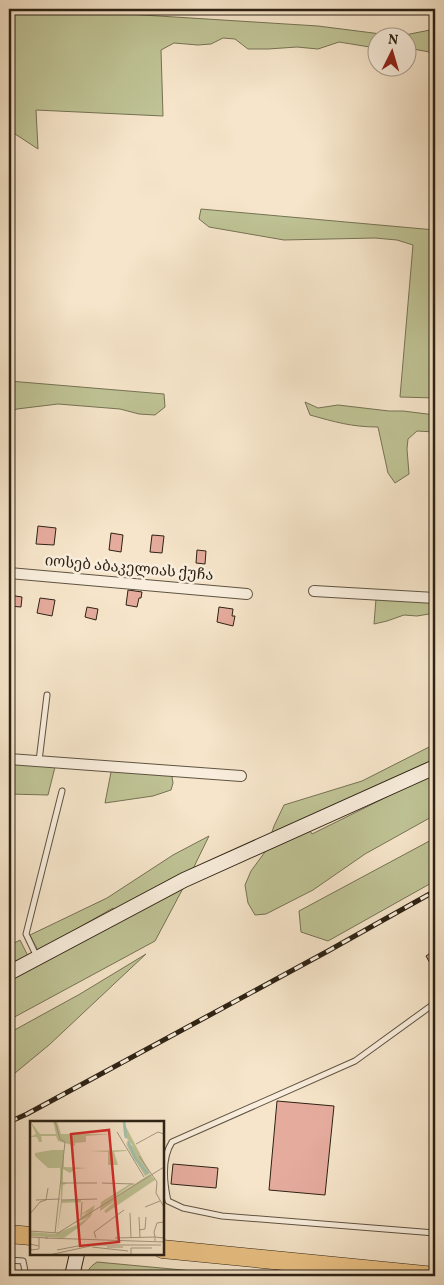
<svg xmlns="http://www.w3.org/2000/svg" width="444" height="1285" font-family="Vollkorn,'Noto Serif Georgian',serif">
<rect width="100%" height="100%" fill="#f6e5ca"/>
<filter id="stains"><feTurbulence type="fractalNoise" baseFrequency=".004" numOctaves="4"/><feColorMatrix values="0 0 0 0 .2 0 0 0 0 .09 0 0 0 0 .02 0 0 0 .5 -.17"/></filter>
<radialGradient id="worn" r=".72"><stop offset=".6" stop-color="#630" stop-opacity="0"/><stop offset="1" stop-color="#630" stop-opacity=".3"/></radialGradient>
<g fill="#bfc395" stroke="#767254">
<polygon points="9,9 47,9 318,26 381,34 405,35 430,30 435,30 435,53 413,49 407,51 406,38 376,38 376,48 339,42 318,49 297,47 268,49 248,49 235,39 223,38 211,44 198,45 174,43 161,50 163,116 36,110 38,149 9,130"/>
<polygon points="201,209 435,230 435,398 400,397 413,245 397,240 375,238 284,240 209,227 199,219"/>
<polygon points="9,381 164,394 165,407 155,415 139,414 120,409 58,404 17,409 9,412"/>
<path d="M 305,402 L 318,408 L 338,405 L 389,411 L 403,411 L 435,415 L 435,432 L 417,431 L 408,439 L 407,449 L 409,474 L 395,483 L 388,473 L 378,427 C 352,427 335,422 310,415 Z"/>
<polygon points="376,599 435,603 435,613 417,616 404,615 387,621 374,624"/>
<polygon points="435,744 435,759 368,792 303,819 312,834 435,773 435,815 365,854 313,890 266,914 255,915 248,903 245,885 251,871 265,852 274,826 284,805 362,781"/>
<polygon points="9,759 56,763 48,795 9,794"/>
<polygon points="112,767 171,771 173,783 171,790 153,796 105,803"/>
<polygon points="209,836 189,877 155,941 9,1020 9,980 116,920 117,915 113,908 38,951 30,935 107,898 173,855"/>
<polygon points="435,838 435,881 328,941 301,932 299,911"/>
<polygon points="20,940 29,958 9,969 9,946"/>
<polygon points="146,954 49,1045 9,1078 9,1033 80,994"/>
<path d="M 97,1262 L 247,1276 L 86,1276 C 88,1269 91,1266 97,1262 Z"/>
</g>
<g fill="#e5ab9d" stroke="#2d2214">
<polygon points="38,526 56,528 54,545 36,544"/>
<polygon points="111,533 123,535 121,552 109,550"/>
<polygon points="152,535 164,536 162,553 150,552"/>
<polygon points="197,550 206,551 205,564 196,563"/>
<polygon points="128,590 142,592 141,598 139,598 137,607 126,605"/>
<polygon points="9,595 22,597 21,607 9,606"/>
<polygon points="40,598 55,600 52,616 37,613"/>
<polygon points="87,607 98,609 96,620 85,617"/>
<polygon points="219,607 233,609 232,616 235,616 233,626 217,622"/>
<polygon points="435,950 435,972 426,956"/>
<polygon points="277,1101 334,1106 325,1195 269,1190"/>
<polygon points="173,1164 218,1168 216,1188 171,1184"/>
</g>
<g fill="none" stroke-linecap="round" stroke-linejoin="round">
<defs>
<g id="lane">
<polyline points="39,761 47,695"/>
<polyline points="37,957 26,934 62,791"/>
<path d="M 435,1003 L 355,1061 L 172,1142 C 161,1159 164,1183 168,1201 L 183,1208 L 222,1216 L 435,1233"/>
<polyline points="9,1260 23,1261 26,1276"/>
</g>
<g id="street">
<polyline points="9,573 247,594"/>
<polyline points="314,591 435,598"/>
<polyline points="9,759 241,776"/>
</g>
<g id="secondary">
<polyline points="9,973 184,880 435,767"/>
<polyline points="72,1276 77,1254"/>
</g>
<g id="highway">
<polyline points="9,1234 31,1236"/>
<polyline points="162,1249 435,1276"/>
</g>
</defs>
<use href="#lane" stroke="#5f5342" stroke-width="7"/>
<use href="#street" stroke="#5f5342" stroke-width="12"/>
<use href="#secondary" stroke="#2d2214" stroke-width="16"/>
<use href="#highway" stroke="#2d2214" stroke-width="19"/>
<use href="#lane" stroke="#f9eedd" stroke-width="5"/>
<use href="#street" stroke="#f9eedd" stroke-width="10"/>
<use href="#secondary" stroke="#f9eedd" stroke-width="14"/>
<use href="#highway" stroke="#ebc285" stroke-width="18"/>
<defs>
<polyline id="rail" points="9,1122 27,1114 328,951 435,891"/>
</defs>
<use href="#rail" stroke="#2d2214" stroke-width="5"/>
<use href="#rail" stroke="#f9eedd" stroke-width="3" stroke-dasharray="9" stroke-linecap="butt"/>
</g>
<g text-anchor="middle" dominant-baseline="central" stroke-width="5" stroke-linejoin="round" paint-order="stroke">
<g font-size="15" fill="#2d2214" stroke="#f9eedd">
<text transform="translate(129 569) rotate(5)">იოსებ აბაკელიას ქუჩა</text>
</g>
</g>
<g transform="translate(30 1121)">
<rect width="134" height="134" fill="#f6e5ca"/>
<path d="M 0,0 L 10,13 L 26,13 L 23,0 L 27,0 L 31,13 L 82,13 L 56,15 L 56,21 L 45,22 L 45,25 L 28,20 L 26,15 L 11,15 L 12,21 L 9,21 L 7,16 L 0,16 L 6,13 ZM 93,0 L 120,52 L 115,55 L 99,29 L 96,22 L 103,25 L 94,14 ZM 22,29 L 34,29 L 34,46 L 58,47 L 45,48 L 40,52 L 33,48 L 33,62 L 38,62 L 33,64 L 32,79 L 51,79 L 51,81 L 32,82 L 27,112 L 31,79 L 30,47 L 18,47 L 5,35 L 5,32 ZM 60,30 L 96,29 L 97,30 L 84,31 L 88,44 L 78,44 L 78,31 ZM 120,53 L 125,59 L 76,92 L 74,90 L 88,78 L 70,90 L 71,81 L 100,63 L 95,62 L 103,63 L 74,83 ZM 65,84 L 61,95 L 53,103 L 34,117 L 0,115 L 0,111 L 25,113 L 47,104 L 59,96 L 44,102 L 58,91 L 50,94 Z" fill="#bfc395"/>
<path fill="none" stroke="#9ec0b0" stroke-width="2.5" d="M 94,0 L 96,17M 98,20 L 105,37 L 118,53"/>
<path fill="none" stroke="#a69781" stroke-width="1" d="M 25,0 L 30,18 L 35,21 L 25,112M 87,11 L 114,56M 106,23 L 128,11 L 134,13M 109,35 L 127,61 L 126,72 L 134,86M 31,62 L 67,62M 72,62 L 104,63M 6,79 L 30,78M 31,79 L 67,78M 115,86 L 130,80M 100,92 L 101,117M 0,93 L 10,81 L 16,79 L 18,67M 51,96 L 52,81M 109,96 L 110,117M 134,101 L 127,102 L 124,111 L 125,116 L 134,117M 109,109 L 115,108 L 116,96M 0,110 L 28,112 L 134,46M 0,116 L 18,117M 15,117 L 134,121M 66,117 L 64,111 L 94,89M 85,117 L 125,116 L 125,120M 0,123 L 9,125 L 9,117M 0,124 L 1,129 L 9,128 L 9,125M 62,126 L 98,130M 77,126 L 93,126M 27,129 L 53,124M 19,134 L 65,124 L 131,124M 101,134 L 101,127 L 122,127"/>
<path fill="#d62828" fill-opacity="0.15" stroke="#d62828" stroke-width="2.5" d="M 79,9 L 89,121 L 50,125 L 41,13 Z"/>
<rect width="134" height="134" fill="none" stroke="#2d2214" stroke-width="2.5"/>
</g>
<rect width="444" height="1285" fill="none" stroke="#f6e5ca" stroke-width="30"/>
<rect x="10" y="10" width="424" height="1265" fill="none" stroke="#2d2214" stroke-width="2.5"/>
<rect x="15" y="15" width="414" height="1255" fill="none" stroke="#2d2214"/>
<g transform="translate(392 52) rotate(5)"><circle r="24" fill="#f9eedd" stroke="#a79c8d"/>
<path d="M0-4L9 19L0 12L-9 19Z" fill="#8f2418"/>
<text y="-8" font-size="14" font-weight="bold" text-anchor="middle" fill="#2d2214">N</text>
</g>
<rect width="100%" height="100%" filter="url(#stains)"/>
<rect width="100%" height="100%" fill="url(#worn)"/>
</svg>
